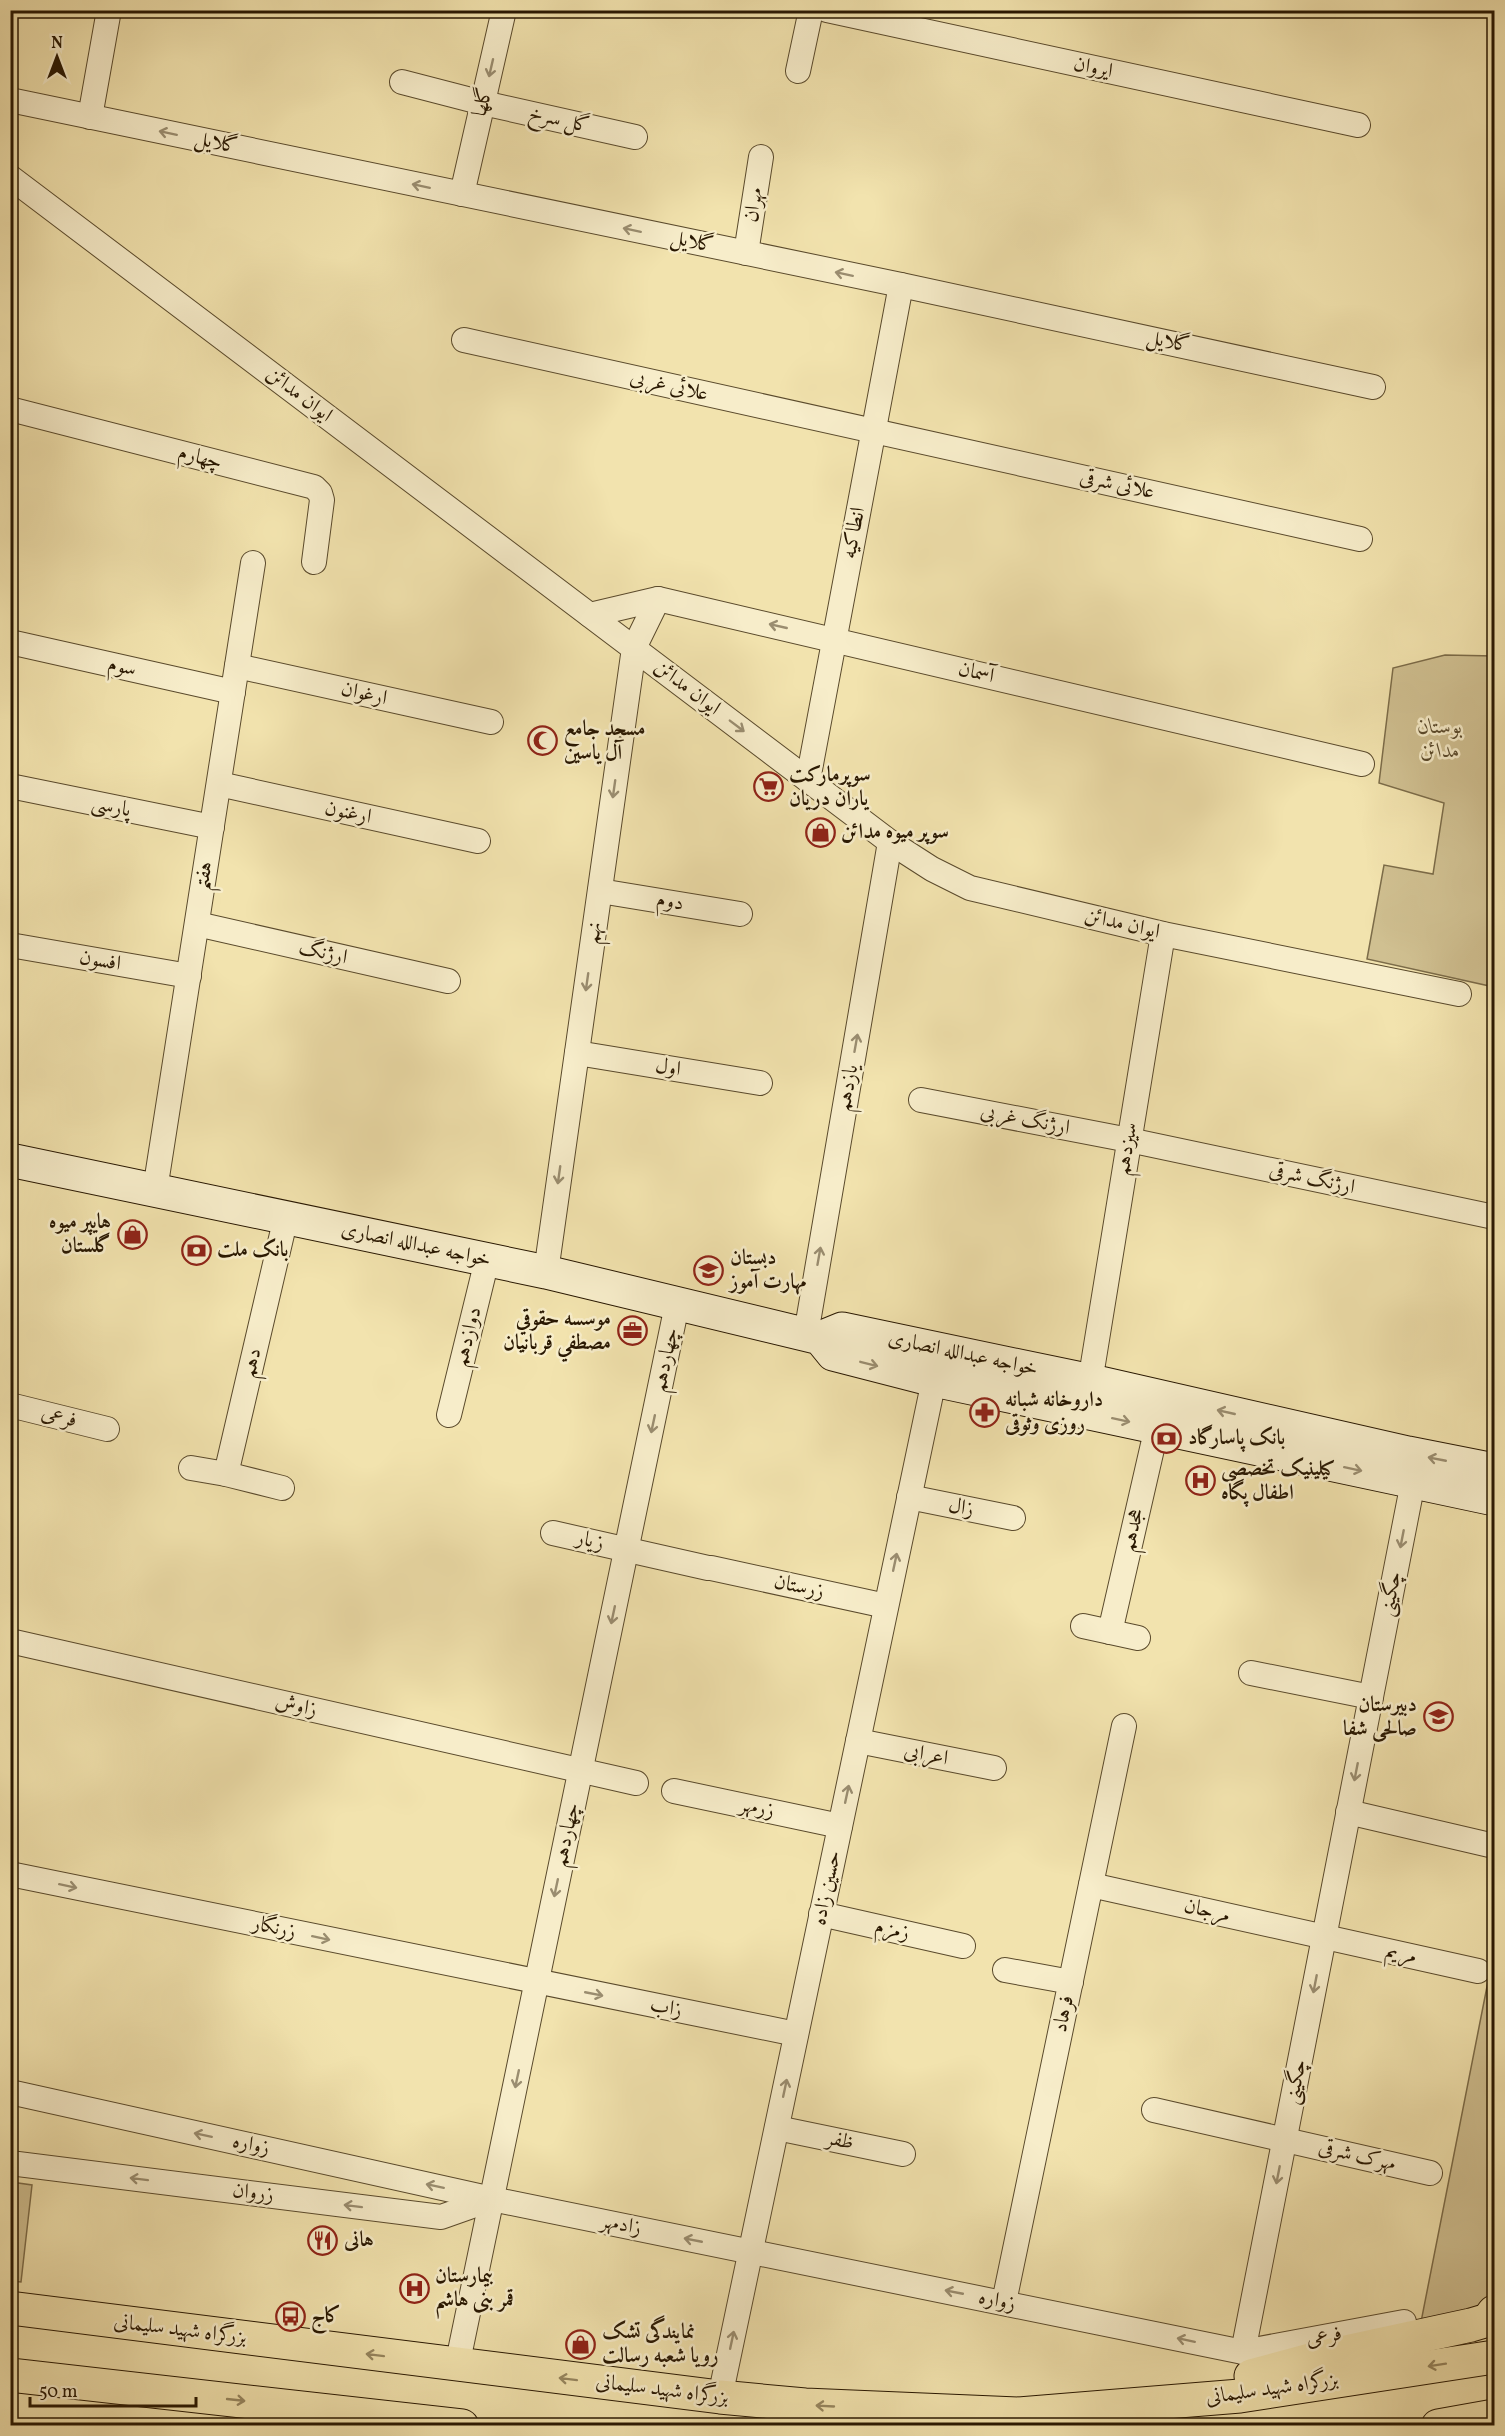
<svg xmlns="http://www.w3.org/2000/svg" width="1505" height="2436" font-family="Vollkorn,Amiri,serif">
<rect width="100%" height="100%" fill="#f2e3ae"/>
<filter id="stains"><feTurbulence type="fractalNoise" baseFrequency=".00333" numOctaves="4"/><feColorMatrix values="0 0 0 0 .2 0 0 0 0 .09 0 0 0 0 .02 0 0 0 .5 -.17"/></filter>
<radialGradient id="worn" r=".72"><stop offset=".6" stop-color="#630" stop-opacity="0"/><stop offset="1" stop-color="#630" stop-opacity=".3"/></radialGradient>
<g fill="#d0c091" stroke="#7c6c49" stroke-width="1.5">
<polygon points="1445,655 1494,656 1494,987 1367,959 1384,865 1433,874 1444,803 1379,783 1393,668"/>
<polygon points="1494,1951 1494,2300 1420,2327"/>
<polygon points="11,2182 32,2185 21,2282 11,2281"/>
</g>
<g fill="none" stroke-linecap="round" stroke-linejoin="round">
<defs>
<g id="minor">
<polyline points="827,10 1358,125"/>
<polyline points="798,71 811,10"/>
<polyline points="402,82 483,103 635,137"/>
<polyline points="10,100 901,285 1373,387"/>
<polyline points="90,117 109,10"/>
<polyline points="10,177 890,842 932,869 970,888 1163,934 1459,994"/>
<polyline points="462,194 504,10"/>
<polyline points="746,253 761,157"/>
<polyline points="464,340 1360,539"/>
<polyline points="10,409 314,487 320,493 322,500 314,562"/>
<polyline points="590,615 658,599 1362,764"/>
<polyline points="10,642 233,692"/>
<polyline points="237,666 491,722"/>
<polyline points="808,780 901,285"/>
<polyline points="219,784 478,841"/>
<polyline points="10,786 212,827"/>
<polyline points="600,891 740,914"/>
<polyline points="197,924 448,981"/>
<polyline points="10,945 189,976"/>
<polyline points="577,1053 760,1083"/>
<polyline points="921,1100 1129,1140 1494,1217"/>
<polyline points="155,1190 253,563"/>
<polyline points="546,1272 634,648 658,599"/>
<polyline points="806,1334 890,842"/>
<polyline points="1093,1364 1163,934"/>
<polyline points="10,1405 107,1429"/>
<polyline points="449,1415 487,1260"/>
<polyline points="191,1468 226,1474 286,1217"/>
<polyline points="226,1474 282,1488"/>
<polyline points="909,1497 1013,1518"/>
<polyline points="553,1533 708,1568"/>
<polyline points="711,1568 886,1606"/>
<polyline points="1083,1626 1138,1638"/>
<polyline points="1110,1632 1157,1427"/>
<polyline points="10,1641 636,1783"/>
<polyline points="1251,1673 1371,1697"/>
<polyline points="858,1741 994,1768"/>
<polyline points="674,1791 840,1826"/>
<polyline points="1348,1812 1494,1846"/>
<polyline points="10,1874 796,2034"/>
<polyline points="1091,1885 1478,1971"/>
<polyline points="821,1914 963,1946"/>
<polyline points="1005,1970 1071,1982"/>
<polyline points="10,2092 492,2199 1243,2352 1404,2322"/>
<polyline points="1154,2110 1430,2173"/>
<polyline points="777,2128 903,2154"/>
<polyline points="10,2163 441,2217 492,2199"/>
<polyline points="1004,2302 1124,1726"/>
<polyline points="1243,2352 1413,1482"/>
<polyline points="457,2366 677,1305"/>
<polyline points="720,2397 934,1380"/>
</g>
<g id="secondary">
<polyline points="10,1160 546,1272 820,1338 833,1354 934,1380 1494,1499"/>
<polyline points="820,1338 842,1329 1091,1381 1408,1453 1494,1470"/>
</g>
<g id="trunk">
<polyline points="10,2308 720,2397 805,2405 1019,2414 1240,2396 1494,2357"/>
<polyline points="10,2375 462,2426"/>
<polyline points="1251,2376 1314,2359 1471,2325 1488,2320 1494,2312"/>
<polyline points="1438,2426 1494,2416"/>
</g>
</defs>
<use href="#minor" stroke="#5a4a2c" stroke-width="26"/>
<use href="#secondary" stroke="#281701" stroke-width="35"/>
<use href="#trunk" stroke="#281701" stroke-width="35"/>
<use href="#minor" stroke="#f7edca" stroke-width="24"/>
<use href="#secondary" stroke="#f7edca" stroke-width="33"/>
<use href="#trunk" stroke="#f2e3ae" stroke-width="33"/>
</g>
<defs><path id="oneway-shaft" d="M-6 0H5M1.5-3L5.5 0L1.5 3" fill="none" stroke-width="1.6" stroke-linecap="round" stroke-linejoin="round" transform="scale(1.5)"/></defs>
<g stroke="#9a8d70">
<use href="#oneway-shaft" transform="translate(491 68) rotate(103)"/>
<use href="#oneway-shaft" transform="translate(168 133) rotate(-168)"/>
<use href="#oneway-shaft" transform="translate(421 186) rotate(-168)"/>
<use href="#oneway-shaft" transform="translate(632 230) rotate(-168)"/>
<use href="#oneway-shaft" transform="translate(844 274) rotate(-168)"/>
<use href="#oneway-shaft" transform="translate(778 626) rotate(-167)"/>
<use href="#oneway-shaft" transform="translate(737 726) rotate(37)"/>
<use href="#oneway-shaft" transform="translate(614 789) rotate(98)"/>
<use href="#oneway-shaft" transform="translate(587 982) rotate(98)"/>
<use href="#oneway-shaft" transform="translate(856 1043) rotate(-80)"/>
<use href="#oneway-shaft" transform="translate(559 1175) rotate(98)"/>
<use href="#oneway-shaft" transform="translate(819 1256) rotate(-80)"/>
<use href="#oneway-shaft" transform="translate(869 1364) rotate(14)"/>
<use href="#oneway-shaft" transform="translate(1226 1412) rotate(-167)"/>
<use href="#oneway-shaft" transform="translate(1121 1420) rotate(12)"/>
<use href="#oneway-shaft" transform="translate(653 1424) rotate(102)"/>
<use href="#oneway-shaft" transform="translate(1437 1459) rotate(-169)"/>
<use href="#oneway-shaft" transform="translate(1353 1469) rotate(12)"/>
<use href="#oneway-shaft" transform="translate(1402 1539) rotate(101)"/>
<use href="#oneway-shaft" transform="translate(895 1562) rotate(-78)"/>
<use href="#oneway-shaft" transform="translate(613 1615) rotate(102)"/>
<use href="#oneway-shaft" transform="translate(1356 1772) rotate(101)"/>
<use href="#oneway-shaft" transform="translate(847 1794) rotate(-78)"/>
<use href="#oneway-shaft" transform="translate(68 1886) rotate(12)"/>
<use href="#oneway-shaft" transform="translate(556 1888) rotate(102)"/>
<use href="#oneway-shaft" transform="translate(321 1938) rotate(12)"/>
<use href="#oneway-shaft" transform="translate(1315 1984) rotate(101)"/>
<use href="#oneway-shaft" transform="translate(594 1994) rotate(11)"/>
<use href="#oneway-shaft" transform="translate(517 2079) rotate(102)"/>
<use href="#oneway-shaft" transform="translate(785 2088) rotate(-78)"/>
<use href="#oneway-shaft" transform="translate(203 2135) rotate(-168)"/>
<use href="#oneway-shaft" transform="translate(1278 2175) rotate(101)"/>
<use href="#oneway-shaft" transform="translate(139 2179) rotate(-173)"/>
<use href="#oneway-shaft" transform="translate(435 2186) rotate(-168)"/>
<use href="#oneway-shaft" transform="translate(353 2206) rotate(-173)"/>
<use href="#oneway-shaft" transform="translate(693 2240) rotate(-169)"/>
<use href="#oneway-shaft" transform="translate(954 2292) rotate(-169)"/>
<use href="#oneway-shaft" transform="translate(732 2340) rotate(-78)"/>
<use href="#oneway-shaft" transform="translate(1186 2340) rotate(-168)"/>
</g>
<g stroke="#978760">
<use href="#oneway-shaft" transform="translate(375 2355) rotate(-173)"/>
<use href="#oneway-shaft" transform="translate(1437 2365) rotate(171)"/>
<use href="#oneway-shaft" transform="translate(568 2379) rotate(-173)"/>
<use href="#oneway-shaft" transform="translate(236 2400) rotate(6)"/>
<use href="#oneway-shaft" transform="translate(825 2406) rotate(-177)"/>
</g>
<defs>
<symbol id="mosque-ring" viewBox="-11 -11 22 22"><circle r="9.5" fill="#f7edca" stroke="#8f2418" stroke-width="1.5"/><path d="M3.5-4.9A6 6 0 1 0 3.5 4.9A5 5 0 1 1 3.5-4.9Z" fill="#8f2418"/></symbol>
<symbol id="supermarket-ring" viewBox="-11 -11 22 22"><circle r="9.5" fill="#f7edca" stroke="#8f2418" stroke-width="1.5"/><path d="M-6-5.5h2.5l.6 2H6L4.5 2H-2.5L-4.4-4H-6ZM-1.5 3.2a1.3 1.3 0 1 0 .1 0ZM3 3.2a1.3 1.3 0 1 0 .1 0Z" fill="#8f2418"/></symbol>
<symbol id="shop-ring" viewBox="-11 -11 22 22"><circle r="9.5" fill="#f7edca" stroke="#8f2418" stroke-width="1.5"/><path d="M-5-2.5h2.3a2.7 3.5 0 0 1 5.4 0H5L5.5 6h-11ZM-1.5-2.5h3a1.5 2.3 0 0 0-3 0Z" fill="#8f2418"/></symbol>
<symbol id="bank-ring" viewBox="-11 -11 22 22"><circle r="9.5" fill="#f7edca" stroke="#8f2418" stroke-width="1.5"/><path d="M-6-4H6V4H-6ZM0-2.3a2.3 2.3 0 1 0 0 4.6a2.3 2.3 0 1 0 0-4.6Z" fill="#8f2418"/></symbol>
<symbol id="school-ring" viewBox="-11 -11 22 22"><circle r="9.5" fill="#f7edca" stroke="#8f2418" stroke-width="1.5"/><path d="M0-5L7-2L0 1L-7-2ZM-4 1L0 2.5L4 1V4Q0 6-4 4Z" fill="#8f2418"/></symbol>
<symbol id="office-ring" viewBox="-11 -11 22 22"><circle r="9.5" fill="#f7edca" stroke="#8f2418" stroke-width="1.5"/><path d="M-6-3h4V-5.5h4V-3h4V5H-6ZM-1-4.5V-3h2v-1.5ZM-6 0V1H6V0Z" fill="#8f2418"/></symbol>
<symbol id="pharmacy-ring" viewBox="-11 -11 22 22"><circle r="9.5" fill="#f7edca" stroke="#8f2418" stroke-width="1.5"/><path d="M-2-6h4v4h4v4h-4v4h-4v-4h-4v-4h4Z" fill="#8f2418"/></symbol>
<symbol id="hospital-ring" viewBox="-11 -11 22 22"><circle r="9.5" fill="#f7edca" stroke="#8f2418" stroke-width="1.5"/><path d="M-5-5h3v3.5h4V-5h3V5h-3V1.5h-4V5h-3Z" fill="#8f2418"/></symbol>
<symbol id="restaurant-ring" viewBox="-11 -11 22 22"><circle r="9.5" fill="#f7edca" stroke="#8f2418" stroke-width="1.5"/><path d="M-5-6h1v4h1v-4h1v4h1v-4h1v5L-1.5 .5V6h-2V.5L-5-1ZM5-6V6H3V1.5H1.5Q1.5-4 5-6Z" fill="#8f2418"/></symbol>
<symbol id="bus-ring" viewBox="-11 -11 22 22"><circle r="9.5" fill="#f7edca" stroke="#8f2418" stroke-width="1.5"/><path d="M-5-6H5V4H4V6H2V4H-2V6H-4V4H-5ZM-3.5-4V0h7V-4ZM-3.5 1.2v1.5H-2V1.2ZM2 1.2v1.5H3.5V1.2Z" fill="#8f2418"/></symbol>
</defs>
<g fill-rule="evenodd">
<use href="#mosque-ring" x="526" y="724" width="33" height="33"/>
<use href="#supermarket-ring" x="752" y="770" width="33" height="33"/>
<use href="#shop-ring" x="804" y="816" width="33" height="33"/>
<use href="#shop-ring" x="116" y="1218" width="33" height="33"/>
<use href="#bank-ring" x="180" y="1234" width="33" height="33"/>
<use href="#school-ring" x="692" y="1254" width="33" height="33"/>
<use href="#office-ring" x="616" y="1314" width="33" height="33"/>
<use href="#pharmacy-ring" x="968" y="1396" width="33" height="33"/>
<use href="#bank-ring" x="1150" y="1422" width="33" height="33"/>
<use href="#hospital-ring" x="1184" y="1464" width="33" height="33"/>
<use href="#school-ring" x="1422" y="1700" width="33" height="33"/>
<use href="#restaurant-ring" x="306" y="2224" width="33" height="33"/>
<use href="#hospital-ring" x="398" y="2272" width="33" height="33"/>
<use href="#bus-ring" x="274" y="2300" width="33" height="33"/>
<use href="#shop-ring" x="564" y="2328" width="33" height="33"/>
</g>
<g text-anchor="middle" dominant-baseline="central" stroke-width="5" stroke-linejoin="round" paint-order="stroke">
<g font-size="21" fill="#281701" stroke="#f7edca">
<text transform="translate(1093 68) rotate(12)">ایروان</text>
<text transform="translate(483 102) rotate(-77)">گلها</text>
<text transform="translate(559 120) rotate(13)">گل سرخ</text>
<text transform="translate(216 143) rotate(12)">گلایل</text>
<text transform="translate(754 205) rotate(-81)">مهران</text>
<text transform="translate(692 242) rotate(12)">گلایل</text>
<text transform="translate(1168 342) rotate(12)">گلایل</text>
<text transform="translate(669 386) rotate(13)">علائی غربی</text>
<text transform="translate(299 395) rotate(37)">ایوان مدائن</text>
<text transform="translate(200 458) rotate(15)">چهارم</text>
<text transform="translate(1117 485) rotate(12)">علائی شرقی</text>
<text transform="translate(854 533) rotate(-79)">انطاکیه</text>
<text transform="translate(122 667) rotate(13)">سوم</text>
<text transform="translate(976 673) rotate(13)">آسمان</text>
<text transform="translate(687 688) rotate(37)">ایوان مدائن</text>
<text transform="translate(364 694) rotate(13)">ارغوان</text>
<text transform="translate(111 807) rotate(11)">پارسی</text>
<text transform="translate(348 813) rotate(12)">ارغنون</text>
<text transform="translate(204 876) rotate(-81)">هفتم</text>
<text transform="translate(670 902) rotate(10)">دوم</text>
<text transform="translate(1122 924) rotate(13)">ایوان مدائن</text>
<text transform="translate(594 933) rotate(-82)">نهم</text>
<text transform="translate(323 953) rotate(13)">ارژنگ</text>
<text transform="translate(100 961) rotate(10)">افسون</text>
<text transform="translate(668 1068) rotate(9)">اول</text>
<text transform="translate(848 1088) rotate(-80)">یازدهم</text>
<text transform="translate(1025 1120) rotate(11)">ارژنگ غربی</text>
<text transform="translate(1127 1149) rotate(-81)">سیزدهم</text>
<text transform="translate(1312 1179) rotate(12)">ارژنگ شرقی</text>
<text transform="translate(416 1245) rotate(12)">خواجه عبدالله انصاری</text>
<text transform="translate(468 1337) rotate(-76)">دوازدهم</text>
<text transform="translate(963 1354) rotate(12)">خواجه عبدالله انصاری</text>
<text transform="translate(666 1360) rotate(-78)">چهاردهم</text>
<text transform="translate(252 1363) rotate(-77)">دهم</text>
<text transform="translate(59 1417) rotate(14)">فرعی</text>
<text transform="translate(961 1508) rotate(11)">زال</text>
<text transform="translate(1133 1530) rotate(-77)">هجدهم</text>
<text transform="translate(590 1541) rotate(13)">زیار</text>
<text transform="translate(799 1587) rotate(12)">زرستان</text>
<text transform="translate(1391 1594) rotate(-79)">چگینی</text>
<text transform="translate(296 1706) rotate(13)">زاوش</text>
<text transform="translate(926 1755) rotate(11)">اعرابی</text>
<text transform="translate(757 1808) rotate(12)">زرمهر</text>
<text transform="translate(567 1835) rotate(-78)">چهاردهم</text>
<text transform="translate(827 1888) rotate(-78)">حسین زاده</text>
<text transform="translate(1207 1911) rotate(13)">مرجان</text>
<text transform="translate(274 1928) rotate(12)">زرنگار</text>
<text transform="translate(892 1930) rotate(13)">زمزم</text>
<text transform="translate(1401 1954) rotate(12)">مریم</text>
<text transform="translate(666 2008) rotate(11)">زاب</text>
<text transform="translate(1064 2014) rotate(-78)">فرهاد</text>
<text transform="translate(1296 2082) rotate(-79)">چگینی</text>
<text transform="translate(840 2141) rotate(12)">ظفر</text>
<text transform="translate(251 2145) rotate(12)">زواره</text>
<text transform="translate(1357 2156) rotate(13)">مهرک شرقی</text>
<text transform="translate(253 2193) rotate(7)">زروان</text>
<text transform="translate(621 2225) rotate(11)">زادمهر</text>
<text transform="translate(997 2301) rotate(12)">زواره</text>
<text transform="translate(180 2330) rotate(7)">بزرگراه شهید سلیمانی</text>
<text transform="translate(1324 2337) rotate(-10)">فرعی</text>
<text transform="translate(1272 2389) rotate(-8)">بزرگراه شهید سلیمانی</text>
<text transform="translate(662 2390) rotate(7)">بزرگراه شهید سلیمانی</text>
</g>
<g font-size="21" font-style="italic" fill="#5a4a2c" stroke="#f7edca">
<text x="1440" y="727">بوستان<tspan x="1440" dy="24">مدائن</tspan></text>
</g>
<g font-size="21" font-weight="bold" fill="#281701" stroke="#f7edca" text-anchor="start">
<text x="564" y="729">مسجد جامع<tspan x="564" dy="24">آل یاسین</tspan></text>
<text x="789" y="775">سوپرمارکت<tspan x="789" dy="24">یاران دریان</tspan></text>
<text x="841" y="832">سوپر میوه مدائن</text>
<text x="111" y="1222" text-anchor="end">هایپر میوه<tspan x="111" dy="24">گلستان</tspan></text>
<text x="217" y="1250">بانک ملت</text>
<text x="730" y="1258">دبستان<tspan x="730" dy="24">مهارت آموز</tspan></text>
<text x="611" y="1319" text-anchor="end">موسسه حقوقي<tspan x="611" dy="24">مصطفي قربانيان</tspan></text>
<text x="1005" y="1400">داروخانه شبانه<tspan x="1005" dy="24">روزی وثوقی</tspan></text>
<text x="1188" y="1438">بانک پاسارگاد</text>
<text x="1221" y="1469">کیلینیک تخصصی<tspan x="1221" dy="24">اطفال پگاه</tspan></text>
<text x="1417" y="1705" text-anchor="end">دبیرستان<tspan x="1417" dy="24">صالحی شفا</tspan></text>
<text x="344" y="2240">هانی</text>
<text x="435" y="2276">بیمارستان<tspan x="435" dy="24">قمر بنی هاشم</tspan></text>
<text x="311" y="2316">کاج</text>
<text x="602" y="2332">نمایندگی تشک<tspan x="602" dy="24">رویا شعبه رسالت</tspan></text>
</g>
</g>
<rect width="1505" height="2436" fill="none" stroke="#f2e3ae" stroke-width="36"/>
<rect x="12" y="12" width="1481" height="2412" fill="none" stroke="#281701" stroke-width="3"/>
<rect x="18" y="18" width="1469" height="2400" fill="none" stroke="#281701" stroke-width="1.5"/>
<g transform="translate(57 57)" stroke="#f7edca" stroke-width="4.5" paint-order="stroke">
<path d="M0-4.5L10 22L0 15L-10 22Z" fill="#281701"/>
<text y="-9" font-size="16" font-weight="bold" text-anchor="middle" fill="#281701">N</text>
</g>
<path d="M30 2397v9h166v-9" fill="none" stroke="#281701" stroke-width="3"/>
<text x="39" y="2397" font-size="18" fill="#281701" stroke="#f7edca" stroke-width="4.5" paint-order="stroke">50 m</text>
<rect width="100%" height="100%" filter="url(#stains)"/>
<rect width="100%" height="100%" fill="url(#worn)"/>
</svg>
